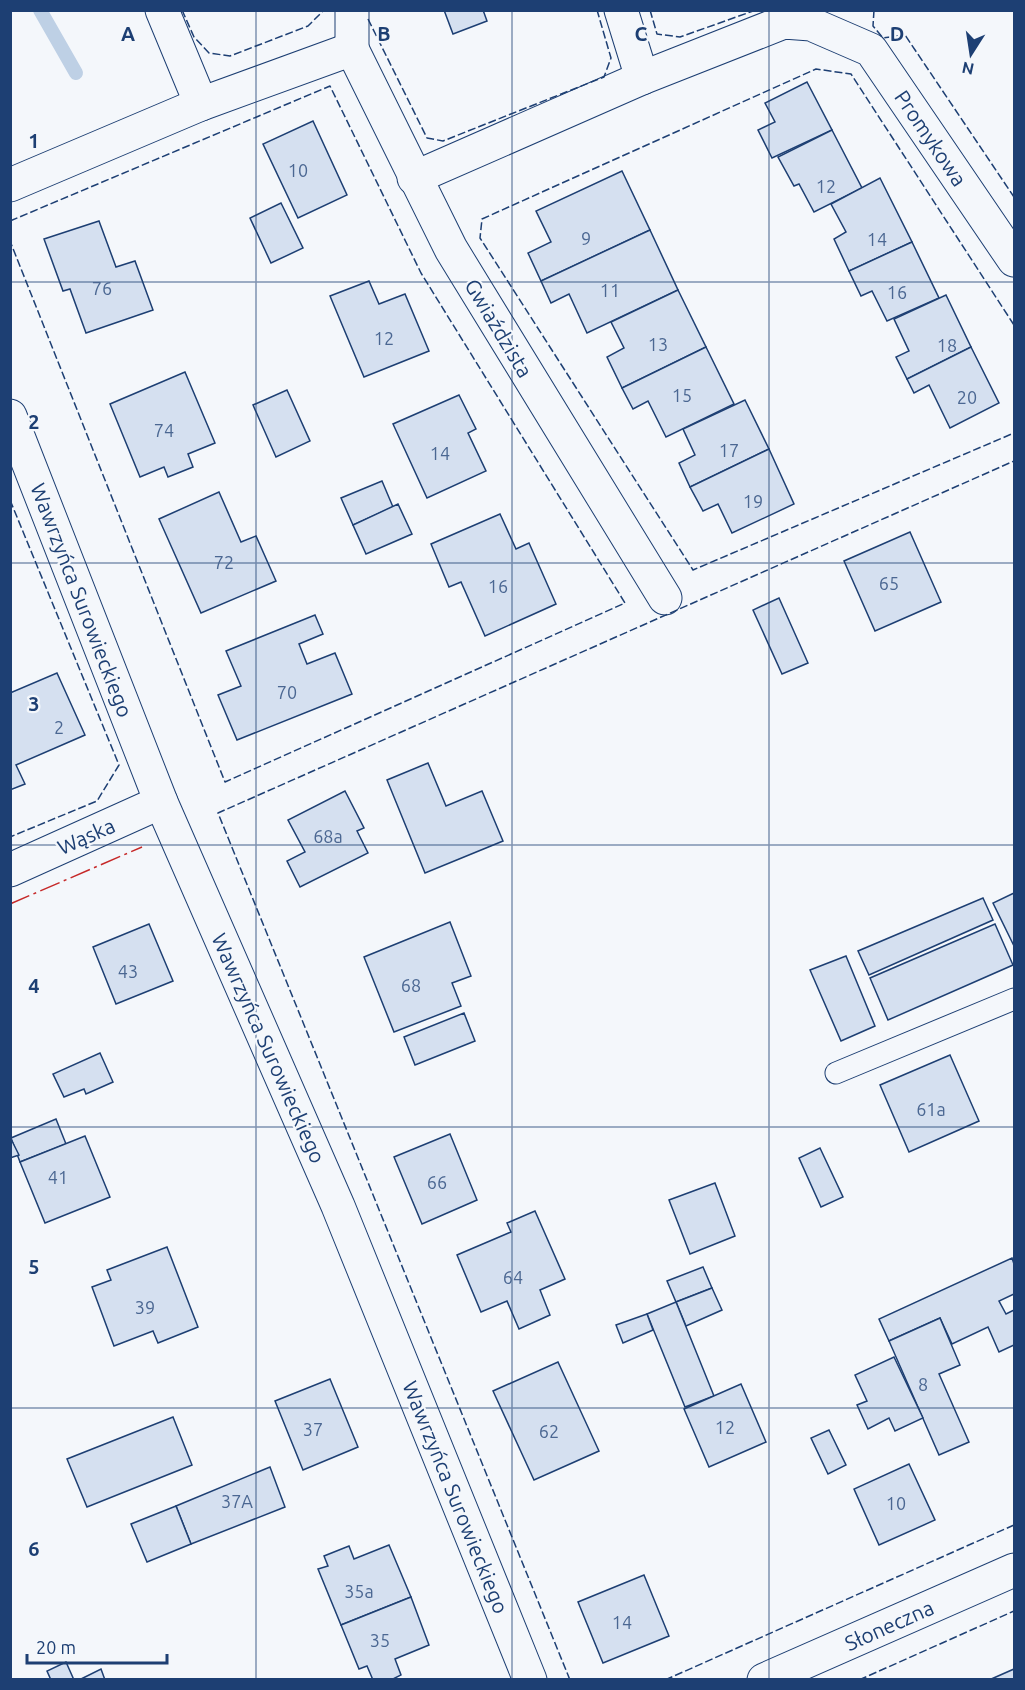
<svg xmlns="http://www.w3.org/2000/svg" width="1025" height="1690" font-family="Ubuntu,sans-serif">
<rect width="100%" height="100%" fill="#f4f7fb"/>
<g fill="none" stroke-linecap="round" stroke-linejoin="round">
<polyline stroke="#bed0e5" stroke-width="14" points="40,10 76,73"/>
</g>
<g fill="#d5e0f0" stroke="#1d3f73" stroke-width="1.5">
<polygon points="444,10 483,10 487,21 453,34"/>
<polygon points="807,82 832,130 772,158 758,130 775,122 765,103"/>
<polygon points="313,121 347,195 298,218 263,144"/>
<polygon points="832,130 862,188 814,212 799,184 794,186 778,157"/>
<polygon points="622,171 650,230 541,281 528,253 551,242 536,211"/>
<polygon points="880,178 912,242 849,271 834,239 846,232 831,204"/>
<polygon points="281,203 303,248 271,263 250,218"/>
<polygon points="99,221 116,267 135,261 153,310 86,333 70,289 63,291 44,239"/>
<polygon points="650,230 678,290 587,333 569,294 551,303 541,281"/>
<polygon points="912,242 939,298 887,321 872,291 861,296 849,271"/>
<polygon points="369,281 379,304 405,294 429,351 364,377 330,296"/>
<polygon points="678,290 706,347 622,388 607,357 624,348 611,322"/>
<polygon points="946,295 971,347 907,379 896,357 909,351 894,319"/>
<polygon points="706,347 734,404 666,437 648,401 633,409 622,388"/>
<polygon points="971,347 999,403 950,428 929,385 914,393 907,379"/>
<polygon points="185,372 215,443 188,454 193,467 168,477 164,467 140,477 110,404"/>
<polygon points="287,390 310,441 276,457 253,405"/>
<polygon points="459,395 476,429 468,433 486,471 427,498 393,424"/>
<polygon points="745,400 769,449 690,487 679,463 695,455 683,429"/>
<polygon points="769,449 794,504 732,533 718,504 703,511 690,487"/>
<polygon points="382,481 393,507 353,525 341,498"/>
<polygon points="219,492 241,542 256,536 276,581 201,613 159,519"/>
<polygon points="398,504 412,534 366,554 353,525"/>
<polygon points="500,514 516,549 529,543 556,604 485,636 461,582 449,587 431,544"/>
<polygon points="910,532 941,602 875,631 844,561"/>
<polygon points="779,598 808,663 782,674 753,610"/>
<polygon points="315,615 323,634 299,644 307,664 335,653 352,694 237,740 218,695 241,686 226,651"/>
<polygon points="57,673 85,735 16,765 25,784 10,790 10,693"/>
<polygon points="428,763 446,806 482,791 503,841 425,873 387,780"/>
<polygon points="345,791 364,828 357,831 368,853 300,887 287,861 305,852 288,820"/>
<polygon points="1014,893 1014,946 993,903"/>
<polygon points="983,898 993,920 869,975 858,951"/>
<polygon points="450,922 471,976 452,983 461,1006 394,1032 364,957"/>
<polygon points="149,924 173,981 116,1004 93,947"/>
<polygon points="995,924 1013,965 888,1020 870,978"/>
<polygon points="846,956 875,1026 841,1041 810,970"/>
<polygon points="464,1013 475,1041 415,1065 404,1037"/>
<polygon points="100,1053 113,1082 86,1094 84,1089 64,1097 53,1074"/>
<polygon points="950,1055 979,1121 909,1152 880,1085"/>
<polygon points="56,1119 66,1144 20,1162 11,1138"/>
<polygon points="450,1134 477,1200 422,1224 394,1157"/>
<polygon points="85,1136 110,1197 45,1223 20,1162"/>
<polygon points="10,1137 19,1155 10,1158"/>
<polygon points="820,1148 843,1197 821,1207 799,1158"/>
<polygon points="715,1183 735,1236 690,1254 669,1200"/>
<polygon points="535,1211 565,1279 540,1290 550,1315 519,1329 507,1301 481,1312 457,1255 511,1232 507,1223"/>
<polygon points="167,1247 198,1327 158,1343 153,1331 114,1346 92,1287 111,1280 107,1270"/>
<polygon points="1012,1258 1014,1264 1014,1294 999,1301 1006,1314 1014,1310 1014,1345 999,1352 988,1327 952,1344 940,1318 889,1341 879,1319"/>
<polygon points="703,1267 712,1288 676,1302 667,1281"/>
<polygon points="712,1288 722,1310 686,1326 676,1302"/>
<polygon points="676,1302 714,1396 685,1407 647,1314"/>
<polygon points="647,1314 653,1330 623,1343 616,1325"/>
<polygon points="940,1318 960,1365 939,1374 969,1442 939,1455 889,1341"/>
<polygon points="894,1357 923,1418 895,1431 889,1418 868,1429 857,1405 867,1401 855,1375"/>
<polygon points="558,1362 599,1451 534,1480 493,1391"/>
<polygon points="330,1379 358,1447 303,1470 275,1401"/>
<polygon points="741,1384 766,1442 709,1467 684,1409"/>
<polygon points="173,1417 192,1465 87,1507 67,1459"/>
<polygon points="829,1430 846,1465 828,1474 811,1438"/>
<polygon points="909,1464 935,1520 879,1545 854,1489"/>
<polygon points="270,1467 285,1507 191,1544 176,1506"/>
<polygon points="176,1506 191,1544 147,1562 131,1524"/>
<polygon points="389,1545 411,1597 341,1625 318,1569 328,1566 324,1556 349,1546 354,1559"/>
<polygon points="644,1575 669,1636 603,1663 578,1602"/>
<polygon points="411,1597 429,1645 395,1659 401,1675 391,1680 373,1680 367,1666 359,1669 341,1625"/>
<polygon points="66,1662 74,1680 51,1680 47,1671"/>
<polygon points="101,1669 105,1680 79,1680"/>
<polygon points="1014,1669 1014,1680 989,1680"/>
</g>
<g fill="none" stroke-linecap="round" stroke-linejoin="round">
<defs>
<polyline id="lane" points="836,1073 1014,999"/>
<g id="street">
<polyline points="162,10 201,104"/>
<polyline points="621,10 642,78"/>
<polyline points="352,49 352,10"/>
<polyline points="414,178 642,78 784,22 811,24 871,50 1014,260"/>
<polyline points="10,185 201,104 352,49 451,249 665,598"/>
<polyline points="10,416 161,802 338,1206 530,1680"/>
<polyline points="10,870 161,802"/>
</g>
<polyline id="secondary" points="764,1680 1014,1570"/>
</defs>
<use href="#lane" stroke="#1d3f73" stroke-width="23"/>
<use href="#street" stroke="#1d3f73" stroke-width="35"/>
<use href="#secondary" stroke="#1d3f73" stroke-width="35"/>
<use href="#lane" stroke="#f4f7fb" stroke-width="21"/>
<use href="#street" stroke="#f4f7fb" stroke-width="33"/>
<use href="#secondary" stroke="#f4f7fb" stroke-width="33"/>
<g stroke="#1d3f73" stroke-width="1.5" stroke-dasharray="8 3" stroke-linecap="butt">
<polyline points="182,10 194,37 209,53 230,56 308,26 324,10"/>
<polyline points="650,10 657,34 680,37 756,10"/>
<polyline points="874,10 873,26 883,38 905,35 1014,197"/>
<polyline points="368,19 427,138 443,141 604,77 611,58 597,10"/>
<polyline points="10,221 330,86 421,273 625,603 225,782 10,241"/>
<polyline points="1014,325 851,74 816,69 482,219 480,238 693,570 1014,433"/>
<polyline points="10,500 119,765 97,801 10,837"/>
<polyline points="570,1680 218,813 1014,461"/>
<polyline points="665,1680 1014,1525"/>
<polyline points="859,1680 1014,1611"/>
</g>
<polyline stroke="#c62828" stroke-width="1.5" stroke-dasharray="21 4.5 3 4.5" stroke-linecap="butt" points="10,904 142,847"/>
</g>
<path fill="none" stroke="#1d3f73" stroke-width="1.5" stroke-opacity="0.55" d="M 256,10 L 256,1680M 512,10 L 512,1680M 769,10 L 769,1680M 10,282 L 1014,282M 10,563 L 1014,563M 10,845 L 1014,845M 10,1127 L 1014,1127M 10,1408 L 1014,1408"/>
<g text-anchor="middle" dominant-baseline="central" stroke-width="4.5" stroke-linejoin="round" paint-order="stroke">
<g font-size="18" fill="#4b6792">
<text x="298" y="170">10</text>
<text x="826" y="186">12</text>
<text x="586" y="238">9</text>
<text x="877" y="239">14</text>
<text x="102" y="288">76</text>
<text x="610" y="290">11</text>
<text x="897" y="292">16</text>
<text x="384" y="338">12</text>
<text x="658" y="344">13</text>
<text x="947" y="345">18</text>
<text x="682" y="395">15</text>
<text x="967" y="397">20</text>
<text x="164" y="430">74</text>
<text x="729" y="450">17</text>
<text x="440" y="453">14</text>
<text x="753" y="501">19</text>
<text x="224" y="562">72</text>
<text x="889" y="583">65</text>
<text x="498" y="586">16</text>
<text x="287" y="692">70</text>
<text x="59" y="727">2</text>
<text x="328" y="836">68a</text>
<text x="128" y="971">43</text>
<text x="411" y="985">68</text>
<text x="931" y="1109">61a</text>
<text x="58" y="1177">41</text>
<text x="437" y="1182">66</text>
<text x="513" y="1277">64</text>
<text x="145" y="1307">39</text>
<text x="923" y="1384">8</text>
<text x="725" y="1427">12</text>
<text x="313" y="1429">37</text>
<text x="549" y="1431">62</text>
<text x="237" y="1501">37A</text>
<text x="896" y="1503">10</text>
<text x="359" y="1591">35a</text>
<text x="622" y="1622">14</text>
<text x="380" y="1640">35</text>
</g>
<g font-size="21" fill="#1d3f73" stroke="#f4f7fb">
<text transform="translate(931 138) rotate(56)">Promykowa</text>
<text transform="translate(499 328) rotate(59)">Gwiaździsta</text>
<text transform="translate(82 600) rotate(69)">Wawrzyńca Surowieckiego</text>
<text transform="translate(86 836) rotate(-24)">Wąska</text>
<text transform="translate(269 1048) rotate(66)">Wawrzyńca Surowieckiego</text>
<text transform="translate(456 1497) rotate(68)">Wawrzyńca Surowieckiego</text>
<text transform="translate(889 1625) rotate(-24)">Słoneczna</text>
</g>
</g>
<g font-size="20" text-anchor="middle" font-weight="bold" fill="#1d3f73" stroke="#f4f7fb" stroke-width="4.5" stroke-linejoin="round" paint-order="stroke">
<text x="128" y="41">A</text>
<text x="384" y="41">B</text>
<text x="641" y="41">C</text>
<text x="897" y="41">D</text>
<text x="34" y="148">1</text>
<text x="34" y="429">2</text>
<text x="34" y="711">3</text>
<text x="34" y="993">4</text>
<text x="34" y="1274">5</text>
<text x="34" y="1556">6</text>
</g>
<rect width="1025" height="1690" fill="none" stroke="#1d3f73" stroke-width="24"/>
<g transform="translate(971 54) rotate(192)" stroke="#f4f7fb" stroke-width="4.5" paint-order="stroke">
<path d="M0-4.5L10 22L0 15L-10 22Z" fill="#1d3f73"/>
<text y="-9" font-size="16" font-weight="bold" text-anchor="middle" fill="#1d3f73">N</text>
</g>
<path d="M27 1654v9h140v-9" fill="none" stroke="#1d3f73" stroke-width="3"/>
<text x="36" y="1654" font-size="18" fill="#1d3f73" stroke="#f4f7fb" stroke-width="4.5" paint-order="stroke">20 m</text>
</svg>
